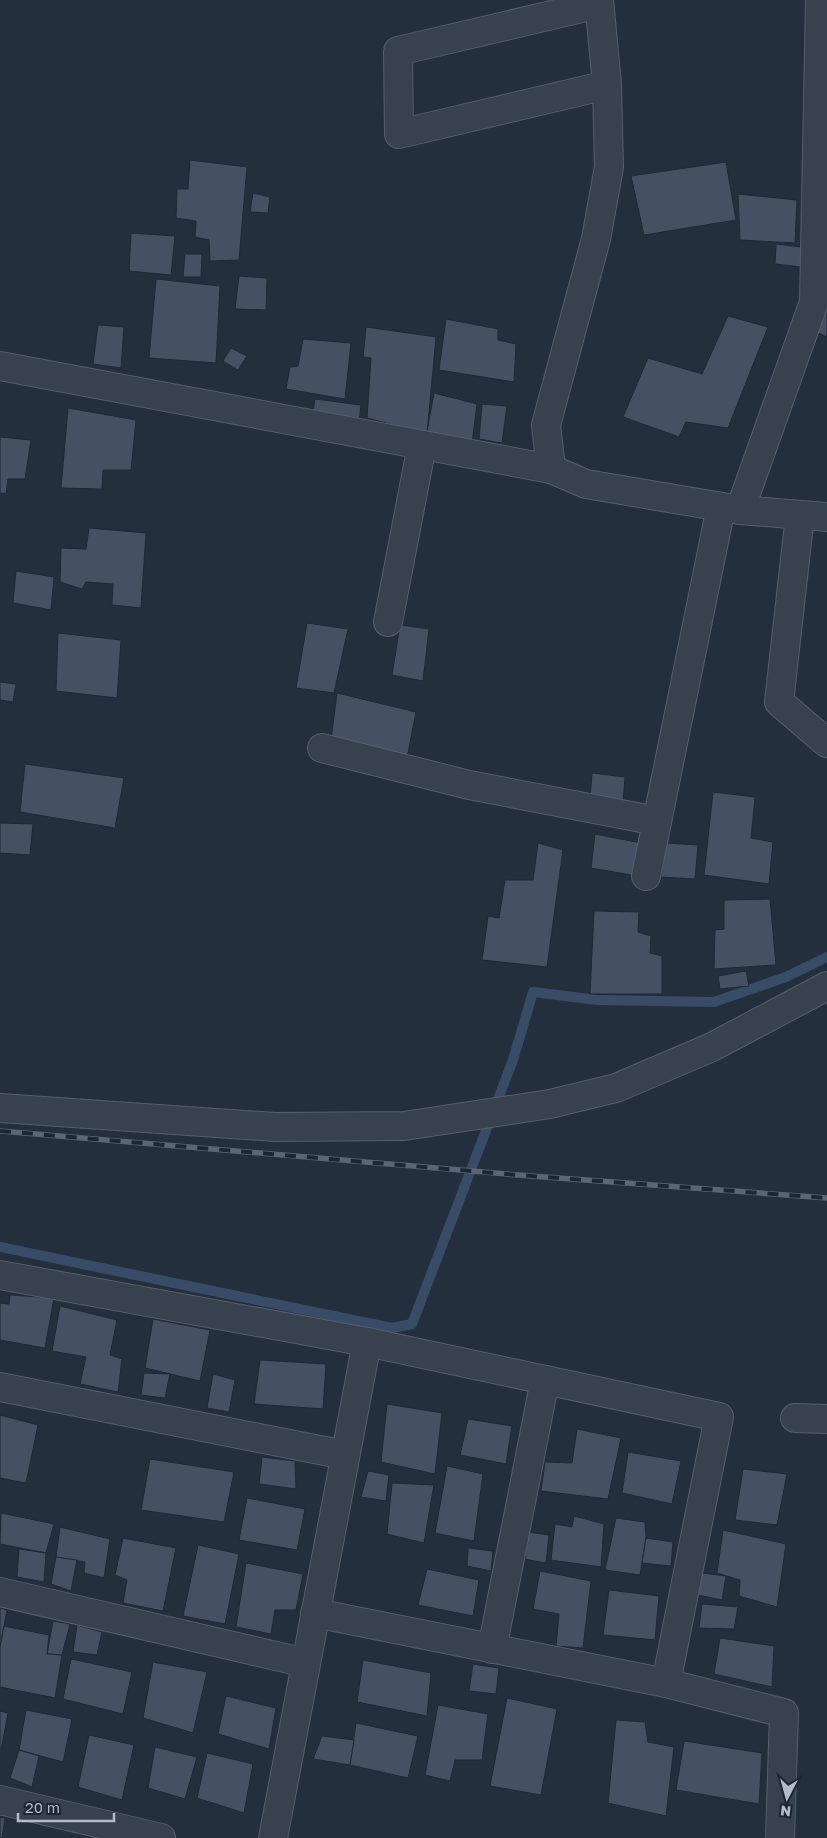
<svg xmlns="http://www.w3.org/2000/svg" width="827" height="1838" font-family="'Golos Text',sans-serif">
<rect width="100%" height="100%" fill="#242f3e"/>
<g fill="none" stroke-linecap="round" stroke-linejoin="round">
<polyline stroke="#394c67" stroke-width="10" points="0,1247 392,1328 412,1324 513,1060 533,992 597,1000 714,1002 786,977 827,957"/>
</g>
<g fill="#455162" stroke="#1f2835">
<polygon points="190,160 247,167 239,260 210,261 209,240 195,237 196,221 176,218 177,189 188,189"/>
<polygon points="726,162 736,220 644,235 631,176"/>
<polygon points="253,193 270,197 268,213 250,212"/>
<polygon points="738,194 797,200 795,243 740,240"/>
<polygon points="131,233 175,236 171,275 129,271"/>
<polygon points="776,244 801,247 802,267 775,264"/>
<polygon points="185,254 202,254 201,277 183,277"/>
<polygon points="239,276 267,278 266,310 235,309"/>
<polygon points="156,279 220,286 216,363 149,358"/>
<polygon points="827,305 827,337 814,331"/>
<polygon points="728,316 768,327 728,428 686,422 679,437 623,417 648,358 702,374"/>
<polygon points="446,319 498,329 498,340 516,344 514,382 439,370"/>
<polygon points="98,325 124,327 121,368 93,364"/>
<polygon points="366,327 436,337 427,434 367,418 371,358 363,357"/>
<polygon points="303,339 351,343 345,399 286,389 290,367 298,366"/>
<polygon points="231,348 247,356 238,370 223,361"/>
<polygon points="434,393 477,404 472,443 426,437"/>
<polygon points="315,399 361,405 359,421 313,412"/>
<polygon points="482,404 507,406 502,443 479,439"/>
<polygon points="68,408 136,420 131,470 103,470 102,489 61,488"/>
<polygon points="0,437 31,440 25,479 8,479 6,494 0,493"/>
<polygon points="89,528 146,533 141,608 112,605 113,584 86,582 82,589 60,582 61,548 86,549"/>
<polygon points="16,571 54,577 51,610 13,603"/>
<polygon points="307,623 348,629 334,693 296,688"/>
<polygon points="400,625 429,629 423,681 392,675"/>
<polygon points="58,633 121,640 117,698 56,691"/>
<polygon points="0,682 16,684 13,702 0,700"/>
<polygon points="337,693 416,712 407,758 331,740"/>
<polygon points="25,764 124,778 115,828 20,812"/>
<polygon points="592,773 625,777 623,803 590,799"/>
<polygon points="713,792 755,797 751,838 773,842 769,884 704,875"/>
<polygon points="0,823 33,824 30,855 0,853"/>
<polygon points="595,834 641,843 637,876 591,868"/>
<polygon points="538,843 563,850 547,967 482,960 488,916 499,918 505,880 533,880"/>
<polygon points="666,843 698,845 695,879 661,877"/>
<polygon points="770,899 776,965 714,969 715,930 724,929 724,900"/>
<polygon points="594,911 639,912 638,932 651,936 650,953 662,956 662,994 590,994"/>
<polygon points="746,971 749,986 720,989 718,976"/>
<polygon points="10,1295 54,1298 45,1348 0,1340 0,1303 9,1304"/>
<polygon points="60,1306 117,1320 110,1355 122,1359 118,1392 80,1384 86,1357 52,1351"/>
<polygon points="153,1319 210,1330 200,1381 145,1368"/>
<polygon points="260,1360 326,1364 323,1409 254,1404"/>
<polygon points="144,1373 170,1374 165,1398 141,1395"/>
<polygon points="213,1374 235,1380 229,1412 207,1408"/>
<polygon points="387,1404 442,1413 435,1474 381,1462"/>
<polygon points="0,1415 38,1425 26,1483 0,1478"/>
<polygon points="468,1419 512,1426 506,1464 460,1455"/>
<polygon points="577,1429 621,1438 608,1499 541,1491 545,1462 572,1463"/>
<polygon points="628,1452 681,1461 672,1504 622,1493"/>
<polygon points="262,1457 295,1461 296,1489 259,1484"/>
<polygon points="150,1459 234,1472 224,1522 141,1510"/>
<polygon points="447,1466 483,1474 474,1541 435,1533"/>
<polygon points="743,1469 787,1474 777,1525 735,1520"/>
<polygon points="368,1471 389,1475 386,1501 361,1497"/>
<polygon points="392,1483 434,1485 424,1543 387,1534"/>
<polygon points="247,1498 305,1509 297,1550 239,1540"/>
<polygon points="1,1513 54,1524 46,1553 0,1544"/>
<polygon points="574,1516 604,1524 601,1567 551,1560 555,1524 572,1527"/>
<polygon points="616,1518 645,1522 646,1538 640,1575 605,1570"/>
<polygon points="60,1527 110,1539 104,1578 84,1573 85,1562 56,1557"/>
<polygon points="723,1530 786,1544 777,1607 739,1596 740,1580 717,1573"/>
<polygon points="528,1532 549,1535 546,1563 525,1559"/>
<polygon points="123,1538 176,1548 163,1611 123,1603 127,1580 115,1575"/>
<polygon points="646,1538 673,1542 671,1566 642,1563"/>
<polygon points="198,1545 239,1554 225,1624 183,1616"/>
<polygon points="468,1548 493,1551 491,1571 467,1566"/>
<polygon points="19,1549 46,1553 44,1582 17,1577"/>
<polygon points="56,1557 77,1560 71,1591 51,1584"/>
<polygon points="246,1563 303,1574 296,1610 275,1610 271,1634 236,1627"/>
<polygon points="427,1569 479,1580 473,1616 418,1605"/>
<polygon points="540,1571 591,1581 583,1648 556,1646 559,1614 533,1609"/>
<polygon points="702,1573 726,1576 722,1600 698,1595"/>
<polygon points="609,1590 659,1596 655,1640 603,1635"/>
<polygon points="702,1604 738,1607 734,1629 699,1628"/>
<polygon points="0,1608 7,1610 0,1647"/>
<polygon points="53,1621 70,1624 62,1655 47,1654"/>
<polygon points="77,1625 102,1632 97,1655 73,1652"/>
<polygon points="4,1626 49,1635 47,1654 62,1655 55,1698 0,1687 0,1647"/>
<polygon points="720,1638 774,1646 772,1687 714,1674"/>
<polygon points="71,1659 132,1672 123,1714 63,1699"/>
<polygon points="363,1660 431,1673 427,1716 357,1702"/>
<polygon points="153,1662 207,1672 193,1733 143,1718"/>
<polygon points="473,1664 499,1668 496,1694 469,1691"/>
<polygon points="226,1696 276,1708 269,1749 218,1734"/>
<polygon points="507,1698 557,1709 541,1795 490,1786"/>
<polygon points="438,1705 488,1714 482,1760 455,1760 450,1781 425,1775"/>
<polygon points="26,1710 72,1719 63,1762 19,1750"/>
<polygon points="0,1711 8,1713 1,1750 0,1750"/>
<polygon points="616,1720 645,1722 648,1742 674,1747 666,1816 608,1803"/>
<polygon points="356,1723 418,1736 408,1778 350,1765"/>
<polygon points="89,1735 134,1745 122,1800 78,1787"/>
<polygon points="322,1736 354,1740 350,1765 313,1759"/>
<polygon points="684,1741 762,1753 759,1804 676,1790"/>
<polygon points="155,1747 197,1757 185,1799 148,1788"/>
<polygon points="19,1750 39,1756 32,1787 10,1778"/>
<polygon points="207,1753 253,1764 244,1813 197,1798"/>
<polygon points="0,1817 5,1818 2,1838 0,1838"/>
</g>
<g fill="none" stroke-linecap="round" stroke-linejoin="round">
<defs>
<g id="minor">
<polyline points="599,4 398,51 399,134 607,85"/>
<polyline points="0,366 551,469 586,484 740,510 827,517"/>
<polyline points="551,469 546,425 596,239 609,167 607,85 599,0"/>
<polyline points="740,510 814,302 820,0"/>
<polyline points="800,515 779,702 827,743"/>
<polyline points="388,622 422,445"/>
<polyline points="322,748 469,785 657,821"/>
<polyline points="646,876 721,507"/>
<polyline points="0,1108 275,1127 404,1126 550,1104 616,1088 712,1047 827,986"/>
<polyline points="0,1275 367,1342"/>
<polyline points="0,1387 345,1455"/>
<polyline points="795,1418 827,1419"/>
<polyline points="0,1592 306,1663"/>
<polyline points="315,1613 666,1683"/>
<polyline points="492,1649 545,1380"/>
<polyline points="0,1800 161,1838"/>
<polyline points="273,1838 367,1342 719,1417 666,1683 784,1713 780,1838"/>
</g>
</defs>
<use href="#minor" stroke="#565f6c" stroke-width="30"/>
<use href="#minor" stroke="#38414e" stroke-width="28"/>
<defs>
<polyline id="rail" points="0,1131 518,1175 827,1198"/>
</defs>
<use href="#rail" stroke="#5a6575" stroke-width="5.5"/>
<use href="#rail" stroke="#1d2633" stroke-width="4" stroke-dasharray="11" stroke-linecap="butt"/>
</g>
<g transform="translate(787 1798) rotate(186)" stroke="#1d2633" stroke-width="4" paint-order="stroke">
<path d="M0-4L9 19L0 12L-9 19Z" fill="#b4bcc9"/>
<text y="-8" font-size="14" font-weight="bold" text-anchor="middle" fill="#b4bcc9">N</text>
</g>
<path d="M18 1813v8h96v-8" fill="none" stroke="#b4bcc9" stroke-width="2.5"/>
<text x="25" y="1813" font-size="15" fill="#b4bcc9" stroke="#1d2633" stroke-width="4" paint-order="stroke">20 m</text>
</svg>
